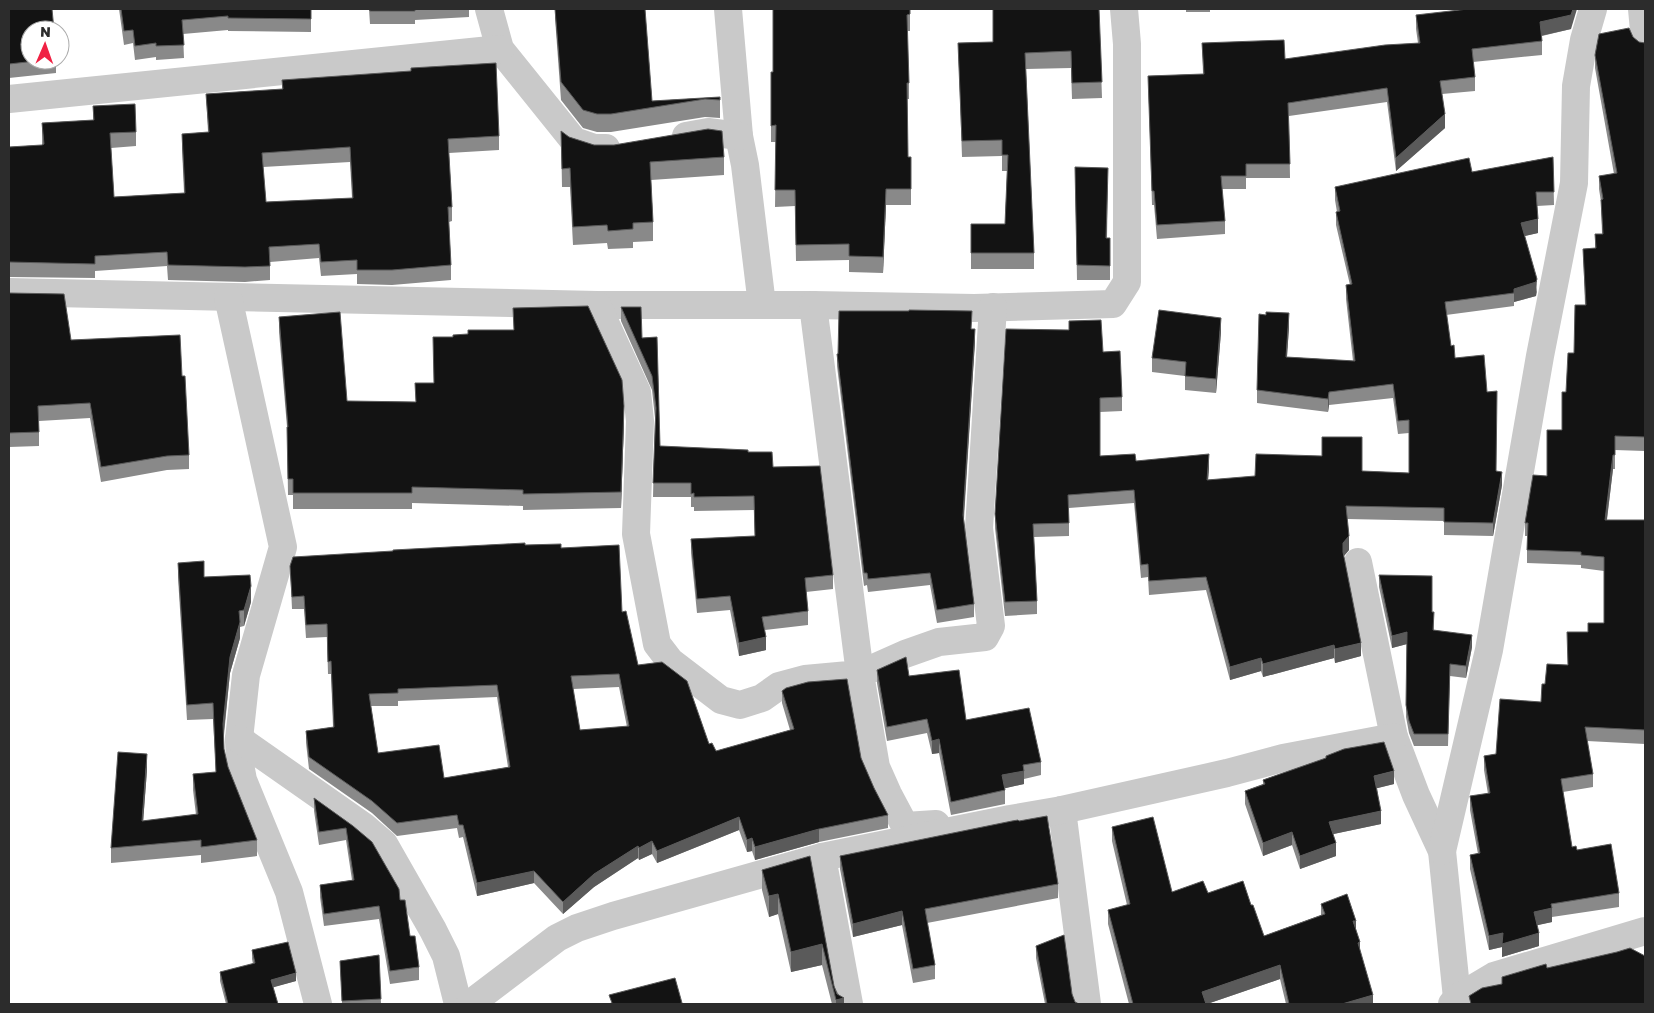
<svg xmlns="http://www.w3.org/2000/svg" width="1654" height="1013" font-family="'Golos Text',sans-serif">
<rect width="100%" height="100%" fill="#fff"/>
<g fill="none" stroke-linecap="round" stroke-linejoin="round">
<g stroke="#c9c9c9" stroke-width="28">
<polyline points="489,9 500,49 574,141 594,148 606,148"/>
<polyline points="728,9 739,136 745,165 762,305"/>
<polyline points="1642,9 1645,41"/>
<polyline points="9,99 500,49"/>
<polyline points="686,136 708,132 739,136"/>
<polyline points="9,292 597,305 813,305 974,308 1113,304 1127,282 1127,44 1124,9"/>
<polyline points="228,297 283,547 246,675 239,739 240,764 243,780 289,892 318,1004"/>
<polyline points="597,305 637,392 640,421 636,534 657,644 670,661 721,700 740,705 762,698 779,686 805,679 860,674 813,305"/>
<polyline points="1358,562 1394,737 1416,795 1442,851 1457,998"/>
<polyline points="239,739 363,826 384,844 433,930 446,956 458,1004"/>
<polyline points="1062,810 1087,1004"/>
<polyline points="936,824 905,826 888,794 876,767 860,674 905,654 939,642 985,637 991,626 979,528 993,307"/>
<polyline points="1442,851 1489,650 1540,356 1574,183 1576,86 1584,40 1593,9"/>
<polyline points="822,857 849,1004"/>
<polyline points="470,1004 557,938 577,928 613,916 822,857 1010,819 1062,810 1227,773 1283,758 1394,737"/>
<polyline points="1452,1004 1457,998 1494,976 1645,931"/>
</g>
</g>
<g fill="#898989" fill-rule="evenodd">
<polygon points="9,9 30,60 56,60 56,73 9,78"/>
<polygon points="119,9 311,9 311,32 228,31 228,30 183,34 184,58 156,60 156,57 135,60 133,43 124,45"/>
<polygon points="369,9 469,9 469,17 415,20 415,24 370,24"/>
<polygon points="555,9 645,9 652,101 720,97 720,118 705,117 611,132 597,132 583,128 561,100 555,18"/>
<polygon points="761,9 910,9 910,31 907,31 909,83 909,99 907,99 908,157 911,157 911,205 886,205 883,273 849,272 849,260 796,261 795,206 775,207 776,142 771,142 771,72 773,72 773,10 761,10"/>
<polygon points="1099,9 1102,98 1072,99 1071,68 1026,69 1034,253 1034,269 971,269 971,224 1005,224 1007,171 1002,171 1002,156 962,157 958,43 993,42"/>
<rect x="1186" y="9" width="24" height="3"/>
<polygon points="1416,15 1571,29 1542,36 1542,55 1473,62 1475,77 1475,91 1442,94 1445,128 1396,171 1387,102 1289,116 1290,178 1246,178 1246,189 1222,189 1225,221 1225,234 1157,239 1154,205 1152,205 1148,76 1203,74 1202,43 1285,59 1418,43 1416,29"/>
<polygon points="1633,37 1639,42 1645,43 1645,451 1615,450 1615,469 1613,469 1607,520 1645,520 1645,749 1645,744 1587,741 1593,774 1593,787 1563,792 1572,847 1577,850 1619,893 1619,907 1552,917 1552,922 1537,925 1539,946 1502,957 1502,947 1489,950 1470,869 1470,855 1478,854 1470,810 1470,796 1488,794 1484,770 1484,756 1496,754 1541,702 1545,684 1568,665 1588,632 1604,623 1604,571 1581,568 1581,565 1527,563 1527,536 1525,536 1525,523 1547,476 1562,430 1566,392 1574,353 1585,305 1583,249 1595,248 1595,234 1602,234 1601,202 1599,189 1599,176 1614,174 1595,68 1595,55"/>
<path d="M 282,80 L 499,136 L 499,150 L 449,153 L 452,207 L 452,221 L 449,222 L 451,265 L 451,280 L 392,285 L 357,284 L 357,274 L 321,276 L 319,258 L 270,262 L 270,280 L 245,282 L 168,280 L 167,266 L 95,271 L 95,278 L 9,277 L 9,147 L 42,145 L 42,123 L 93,120 L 93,106 L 136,132 L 136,146 L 111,148 L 114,197 L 184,193 L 182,148 L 182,134 L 208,132 L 206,94 L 282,89 ZM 350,162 L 352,198 L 266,202 L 263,167 Z"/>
<polygon points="561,131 569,137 594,145 724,157 724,175 651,180 653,222 653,241 633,242 633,248 608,249 607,243 573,245 570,187 562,187"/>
<polygon points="1553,157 1554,205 1537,206 1538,233 1524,236 1537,292 1536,296 1514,302 1514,306 1446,315 1451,346 1455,358 1487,392 1496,471 1502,485 1493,536 1444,535 1444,521 1347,519 1349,550 1344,556 1361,656 1335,663 1334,658 1263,677 1261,671 1230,680 1206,590 1149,595 1148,577 1141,578 1134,503 1069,508 1069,536 1034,537 1037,601 1037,614 1005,616 995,528 995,514 1103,352 1122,397 1122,411 1100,412 1100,456 1136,461 1209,468 1208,480 1362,471 1409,473 1409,433 1398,434 1393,398 1329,405 1328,412 1257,403 1257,390 1289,327 1287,357 1353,361 1346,299 1346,285 1350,285 1336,225 1336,212 1337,212 1335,200 1335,187 1472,172"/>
<polygon points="1075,167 1108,182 1107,238 1110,238 1110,280 1077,280"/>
<polygon points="9,293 71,340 182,376 189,455 189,469 167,470 101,482 90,418 39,421 39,446 9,447"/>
<polygon points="621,307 642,338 657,337 660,446 748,452 773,467 833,575 833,589 806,592 808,611 808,625 765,630 766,650 739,656 730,610 697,613 691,553 691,539 755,536 754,510 694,511 694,507 691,507 691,497 653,497 655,418 652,390 621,321"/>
<polygon points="279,317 347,401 416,402 415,383 624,422 621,508 523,510 523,506 412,503 412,509 293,509 293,495 288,495 287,427 279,332"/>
<polygon points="972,329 975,341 964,519 974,604 974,617 937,623 930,585 868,592 867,585 864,586 837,366 837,354"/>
<polygon points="1221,332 1216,393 1185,390 1185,376 1152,372 1152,358"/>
<path d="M 525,545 L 561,548 L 622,612 L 638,665 L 716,751 L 790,730 L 782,703 L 782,691 L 861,758 L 874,788 L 888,815 L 888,828 L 819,842 L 755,860 L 752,851 L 747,852 L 739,830 L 657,863 L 652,854 L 639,860 L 638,858 L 594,887 L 563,914 L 534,883 L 477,896 L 463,837 L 459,838 L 457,828 L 397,836 L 372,813 L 309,769 L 306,743 L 306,731 L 333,727 L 331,674 L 328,674 L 327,637 L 306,638 L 304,609 L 292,609 L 290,566 ZM 619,687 L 627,727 L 580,730 L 573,689 ZM 497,697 L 508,767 L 444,778 L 378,753 L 371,706 L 398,706 L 398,701 Z"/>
<polygon points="178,563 251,602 244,626 240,627 240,638 230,673 224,735 224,749 228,767 257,840 257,856 201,863 201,855 111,863 111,848 147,770 143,821 196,815 193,790 193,774 216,772 213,719 187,720 178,578"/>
<polygon points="1379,575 1432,612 1434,630 1472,647 1466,678 1450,676 1448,746 1414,746 1409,733 1406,717 1407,644 1392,648 1379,587"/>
<polygon points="877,670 909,676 966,720 1041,762 1041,775 1024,779 1024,784 1005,788 1005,804 951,815 939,753 932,754 927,733 887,741 877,683"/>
<polygon points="1326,756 1394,784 1377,788 1381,824 1333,834 1336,856 1300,869 1292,845 1263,856 1245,804 1245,791 1263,784 1263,780 1326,758"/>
<polygon points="314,798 353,826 400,900 419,967 419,980 390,984 379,919 324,926 320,897 320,885 352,880 346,840 319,845 314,811"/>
<polygon points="1019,821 1058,884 1058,898 927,923 935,965 935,979 913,983 902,925 853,937 840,869 840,856"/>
<polygon points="1112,827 1172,892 1208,893 1251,905 1264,936 1321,915 1321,904 1356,930 1360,952 1373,1004 1286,1004 1280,979 1207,1004 1129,1004 1108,924 1108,910 1127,905 1112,841"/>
<polygon points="810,856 834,986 844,1004 832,1004 822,965 791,972 778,914 769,917 762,890 762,870"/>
<polygon points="1036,946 1072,994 1075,1002 1079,1004 1045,1004 1036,958"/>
<polygon points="252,950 296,981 273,987 278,1004 226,1004 220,981 220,972 253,964 252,959"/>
<polygon points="379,955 381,1004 342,1004 340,961"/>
</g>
<g fill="#5a5a5a">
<polygon points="1573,9 1577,9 1571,29 1540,36 1540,22"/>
<polygon points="1445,114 1445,128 1396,171 1396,158"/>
<polygon points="886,189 886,205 883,273 883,257"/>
<polygon points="1538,219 1538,233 1521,237 1521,223"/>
<polygon points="1537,279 1536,296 1514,302 1514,289"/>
<polygon points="1289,313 1289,327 1286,370 1286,357"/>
<polygon points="1221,318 1221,332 1216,393 1216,379"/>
<polygon points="975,329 975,341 963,527 963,515"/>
<polygon points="1329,392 1329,405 1328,412 1328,399"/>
<polygon points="624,406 624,422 621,508 621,492"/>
<polygon points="1209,454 1209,468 1207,493 1207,480"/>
<polygon points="1613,455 1613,469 1605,534 1605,520"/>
<polygon points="1502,472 1502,485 1493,536 1493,523"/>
<polygon points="1349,536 1349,550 1343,557 1343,543"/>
<polygon points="251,586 251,602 244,626 244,610"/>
<polygon points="240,622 240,638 230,673 223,740 223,724 230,657"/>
<polygon points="1407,632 1407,644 1392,648 1392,636"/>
<polygon points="1472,635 1472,647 1466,678 1466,666"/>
<polygon points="766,637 766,650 739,656 739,643"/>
<polygon points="1361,643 1361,656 1335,663 1335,649"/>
<polygon points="1334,645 1334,658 1263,677 1263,664"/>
<polygon points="1261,658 1261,671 1230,680 1230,667"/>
<polygon points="939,739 939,753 932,754 932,741"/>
<polygon points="147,754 147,770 142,837 142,821"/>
<polygon points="1024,771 1024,784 1002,789 1002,775"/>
<polygon points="1394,771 1394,784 1374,789 1374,776"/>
<polygon points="1381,811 1381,824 1329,835 1329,822"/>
<polygon points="739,817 739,830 657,863 657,851"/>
<polygon points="819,829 819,842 755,860 755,847"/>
<polygon points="1292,832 1292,845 1263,856 1263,843"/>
<polygon points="752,838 752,851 747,852 747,840"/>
<polygon points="652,841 652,854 639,860 639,848"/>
<polygon points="1336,843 1336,856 1300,869 1300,856"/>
<polygon points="638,846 638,858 594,887 563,914 563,902 594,874"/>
<polygon points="534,871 534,883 477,896 477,883"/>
<polygon points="778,894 778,914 769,917 769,896"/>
<polygon points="1552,908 1552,922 1534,926 1534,912"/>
<polygon points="902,911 902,925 853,937 853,924"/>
<polygon points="1353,921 1356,921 1356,935"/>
<polygon points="1503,933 1539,933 1539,946 1502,957 1502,947 1489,950 1489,936"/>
<polygon points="1360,942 1360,956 1358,943"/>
<polygon points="822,944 822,965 791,972 791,952"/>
<polygon points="1280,965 1280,979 1207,1004 1202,1004 1202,992"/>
<polygon points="296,973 296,981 271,988 271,980"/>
<polygon points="1373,995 1373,1004 1342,1004"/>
<polygon points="844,998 844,1004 836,1004 836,1000"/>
</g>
<g fill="#131313" stroke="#5a5a5a" fill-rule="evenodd">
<polygon points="9,9 52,9 54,30 30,30 30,60 45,60 9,64"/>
<polygon points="121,9 311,9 311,19 228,18 228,16 182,20 184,45 156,46 156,43 135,46 133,30 124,31"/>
<polygon points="369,9 415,9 415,11 370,11"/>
<polygon points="555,9 645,9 652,101 720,97 720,100 705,99 611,114 597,114 583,110 561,82"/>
<polygon points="773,9 910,9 910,14 907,15 909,83 907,83 908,157 911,157 911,189 886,189 883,257 849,256 849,244 796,245 795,190 775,190 776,125 771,126 771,72 773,72"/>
<polygon points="993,9 1099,9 1102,82 1072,83 1071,51 1025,53 1034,253 971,253 971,224 1005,224 1008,155 1002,155 1002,140 962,141 958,43 993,42"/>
<polygon points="1468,9 1573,9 1571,15 1540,22 1542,41 1472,49 1475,77 1440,81 1445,114 1396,158 1387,88 1288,103 1290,164 1246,164 1246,176 1221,176 1225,221 1157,225 1154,191 1152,191 1148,76 1204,74 1202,43 1284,40 1285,59 1385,45 1420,43 1416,15"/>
<polygon points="1629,28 1633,37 1639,42 1645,43 1645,437 1615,436 1615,455 1613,455 1605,520 1645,520 1645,735 1645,730 1585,727 1593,774 1561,779 1572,847 1576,846 1577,850 1611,844 1619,893 1551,904 1552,908 1534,912 1539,933 1502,944 1503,933 1489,936 1470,855 1480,853 1470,796 1490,793 1484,756 1496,754 1500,699 1541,702 1542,684 1545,684 1547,664 1568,665 1567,632 1588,632 1588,623 1604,623 1604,557 1581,555 1581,552 1527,550 1528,523 1525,523 1533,475 1547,476 1547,430 1562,430 1562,392 1566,392 1568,353 1574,353 1575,305 1586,305 1583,249 1596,248 1595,234 1603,234 1601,200 1603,199 1599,176 1617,173 1595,55 1599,34"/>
<path d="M 496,63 L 499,136 L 448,139 L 452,207 L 448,207 L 451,265 L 392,270 L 357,270 L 357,260 L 321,262 L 319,244 L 269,247 L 270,266 L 245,267 L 168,265 L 167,252 L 95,256 L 95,264 L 9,262 L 9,147 L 42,145 L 44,144 L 42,123 L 94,120 L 93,106 L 135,104 L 136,132 L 110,133 L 114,197 L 185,193 L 182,134 L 209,132 L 206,94 L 283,89 L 282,80 L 411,71 L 411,68 ZM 350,147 L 353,198 L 266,202 L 262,153 Z"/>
<polygon points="708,129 722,131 724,157 650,162 653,222 633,223 633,229 608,231 607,225 573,227 570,168 562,169 561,131 569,137 594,145 614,145"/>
<polygon points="1553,157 1554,192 1536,192 1538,219 1521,223 1537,279 1536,282 1514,289 1514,293 1445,302 1451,346 1454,345 1455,358 1484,355 1487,392 1497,391 1496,471 1502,472 1493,523 1444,522 1444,508 1346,506 1349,536 1343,543 1343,552 1361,643 1335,649 1334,645 1263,664 1261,658 1230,667 1206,577 1149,581 1148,564 1141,565 1134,490 1068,495 1069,523 1033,524 1037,601 1005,602 995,514 1006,329 1069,330 1069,321 1101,320 1103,352 1120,351 1122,397 1100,398 1100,456 1135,454 1136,461 1209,454 1207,480 1255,476 1256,454 1322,456 1322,437 1362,437 1362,471 1409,473 1409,420 1398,421 1393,384 1329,392 1328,399 1257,390 1259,314 1266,315 1266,312 1289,313 1286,357 1355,361 1346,285 1352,284 1336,212 1340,211 1335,187 1469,158 1472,172"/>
<polygon points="1075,167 1108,168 1106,238 1110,238 1110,266 1077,265"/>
<polygon points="9,293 64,294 71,340 180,335 182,376 185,376 189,455 167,456 101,467 90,403 38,406 39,432 9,433"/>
<polygon points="588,306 622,380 624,406 621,492 523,494 523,490 412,487 412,493 293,493 293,479 288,479 287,427 288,427 279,317 340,312 347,401 416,402 415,383 434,383 433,337 453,337 453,335 468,334 468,330 514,330 513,308"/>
<polygon points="621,307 641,307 642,338 657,337 660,446 748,450 748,452 772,452 773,467 820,466 833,575 805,578 808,611 762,617 766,637 739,643 730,596 697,599 691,539 755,536 754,496 694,497 694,493 691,494 691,483 653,483 656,408 652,376"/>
<polygon points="909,310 972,311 971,329 975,329 963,515 974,604 937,610 930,573 868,579 867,573 864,573 837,354 838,354 839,311 909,311"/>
<polygon points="1159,310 1221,318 1216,379 1185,376 1186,362 1152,358"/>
<path d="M 525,543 L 525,545 L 561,544 L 561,548 L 619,545 L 622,612 L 626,611 L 638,665 L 662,662 L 687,681 L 709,744 L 712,743 L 716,751 L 794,729 L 782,691 L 786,688 L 808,682 L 847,679 L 861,758 L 874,788 L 888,815 L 819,829 L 755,847 L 752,838 L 747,840 L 739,817 L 657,851 L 652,841 L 639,848 L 638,846 L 594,874 L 563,902 L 534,871 L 477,883 L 463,825 L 459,825 L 457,815 L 397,823 L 372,801 L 309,757 L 306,731 L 334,727 L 331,661 L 328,662 L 327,624 L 306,625 L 304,596 L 292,597 L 290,566 L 293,557 L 393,551 L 393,550 ZM 619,674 L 629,726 L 580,730 L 571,676 ZM 497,685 L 510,767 L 444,778 L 439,745 L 378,753 L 369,694 L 398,693 L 398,689 Z"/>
<polygon points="204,561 204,577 250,575 251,586 244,610 239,611 240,622 230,657 223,724 224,749 228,767 257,840 201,847 201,840 111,848 118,752 147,754 142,821 198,814 193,774 216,772 213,703 187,705 178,563"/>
<polygon points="1379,575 1432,576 1432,612 1434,612 1433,630 1472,635 1466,666 1450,664 1448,734 1414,734 1409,721 1406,705 1407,632 1392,636"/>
<polygon points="906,657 909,676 959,670 966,720 1029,708 1041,762 1023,765 1024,771 1002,775 1005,790 951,802 939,739 932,741 927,719 887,727 877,670"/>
<polygon points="1384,742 1394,771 1374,776 1381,811 1329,822 1336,843 1300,856 1292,832 1263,843 1245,791 1265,784 1263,780 1326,758 1326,756 1344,749"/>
<polygon points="314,798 353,826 372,842 399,889 400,900 405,900 410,936 415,936 419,967 390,971 379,906 324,914 320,885 354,880 346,828 319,832"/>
<polygon points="1047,816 1058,884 925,909 935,965 913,969 902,911 853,924 840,856 1012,821 1018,820 1019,821"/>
<polygon points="1153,817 1172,892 1203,881 1208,893 1243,881 1251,905 1253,905 1264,936 1325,914 1321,904 1347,894 1356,921 1353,921 1360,942 1358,943 1373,995 1342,1004 1289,1004 1280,965 1202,992 1206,1004 1133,1004 1108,910 1130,904 1112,827"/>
<polygon points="810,856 834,986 837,994 844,998 836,1000 822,944 791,952 778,894 769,896 762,870"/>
<polygon points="1064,935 1072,994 1075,1002 1079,1004 1047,1004 1036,946"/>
<polygon points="288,942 296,973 271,980 278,1004 228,1004 220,972 255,963 252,950"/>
<polygon points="1630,948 1645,956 1645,1004 1471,1004 1469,996 1482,988 1502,984 1502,977 1546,964 1547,968 1617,952"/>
<polygon points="379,955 381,999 342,1001 340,961"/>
<polygon points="675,978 682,1003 678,1004 608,1004 612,1003 609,995"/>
</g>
<rect width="1654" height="1013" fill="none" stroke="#2c2c2c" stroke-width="20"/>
<g transform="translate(45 45) rotate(2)"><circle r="24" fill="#ffffff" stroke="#ababab"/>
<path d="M0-4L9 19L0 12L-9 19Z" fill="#f02143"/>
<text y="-8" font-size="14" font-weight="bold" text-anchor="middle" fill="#2c2c2c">N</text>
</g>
</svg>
